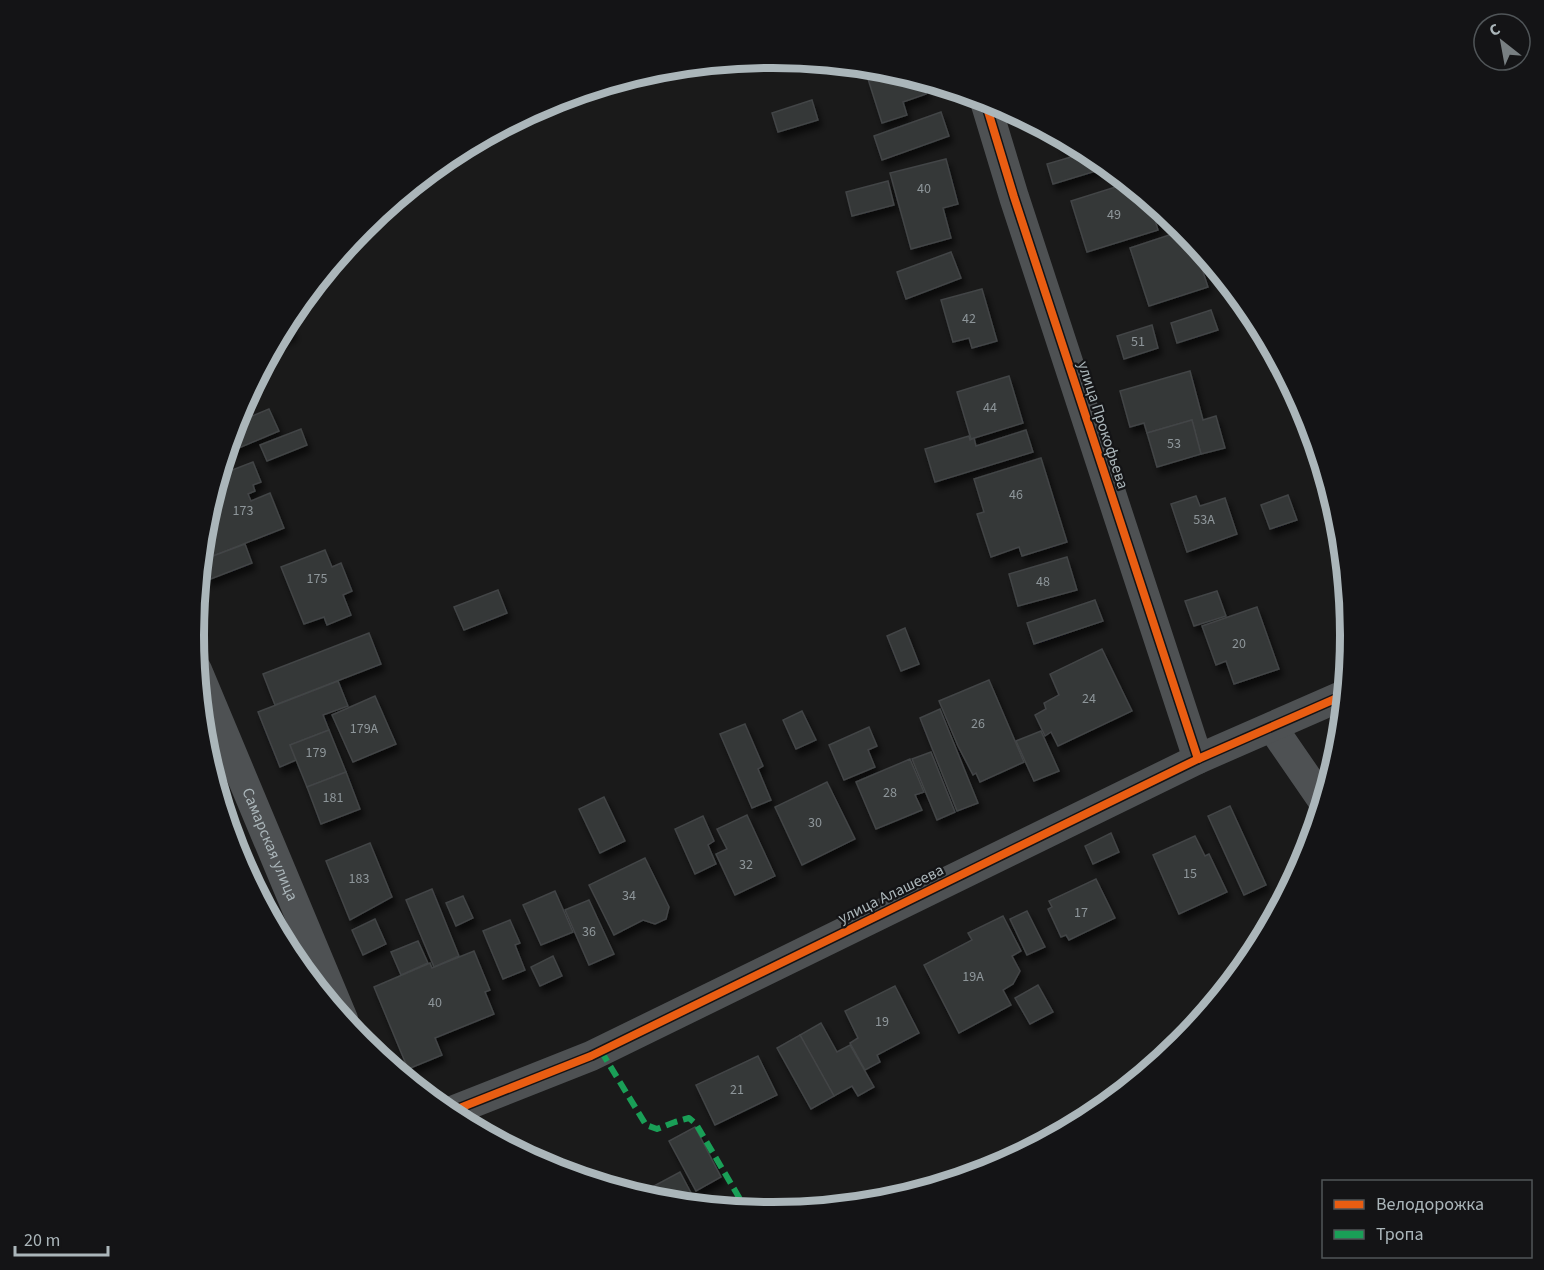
<svg xmlns="http://www.w3.org/2000/svg" width="1544" height="1270" font-family="'Source Sans 3',sans-serif">
<defs>
<filter id="shadow"><feDropShadow dx="3.5" dy="6" stdDeviation="3" flood-color="#0009"/></filter>
</defs>
<rect width="100%" height="100%" fill="#1a1a1a"/>
<g fill="#363738" stroke="#424546" stroke-width="1.5" filter="url(#shadow)">
<polygon points="893,71 922,79 926,94 903,102 907,115 882,123 868,79"/>
<polygon points="812,100 818,120 778,132 772,113"/>
<polygon points="941,112 949,136 882,160 874,136"/>
<polygon points="1057,135 1076,145 1062,150"/>
<polygon points="1088,152 1109,167 1053,184 1047,164"/>
<polygon points="946,159 958,204 943,208 951,238 911,249 890,173"/>
<polygon points="888,181 894,205 852,216 846,192"/>
<polygon points="1128,183 1149,200 1158,230 1087,252 1071,201"/>
<polygon points="1151,202 1172,219 1158,223"/>
<polygon points="1184,230 1193,241 1208,287 1149,306 1130,248"/>
<polygon points="951,252 961,278 906,299 897,272"/>
<polygon points="982,289 997,341 972,348 969,338 953,342 941,300"/>
<polygon points="1211,310 1218,330 1177,343 1171,323"/>
<polygon points="288,321 293,334 277,341"/>
<polygon points="1152,325 1158,348 1124,359 1117,336"/>
<polygon points="1190,371 1203,420 1216,416 1225,448 1201,454 1192,420 1147,433 1144,423 1130,427 1120,391"/>
<polygon points="1009,376 1023,423 971,439 957,392"/>
<polygon points="269,409 279,431 234,450 230,441 235,423"/>
<polygon points="1192,420 1201,454 1157,467 1147,433"/>
<polygon points="301,429 307,445 267,461 260,445"/>
<polygon points="1026,430 1033,452 935,482 925,449 969,436 970,440 974,438 976,446"/>
<polygon points="1041,458 1067,542 1022,556 1019,547 991,557 977,514 984,512 974,479"/>
<polygon points="253,462 261,482 253,485 255,491 248,494 251,501 270,493 284,528 213,556 204,534 205,522 219,475"/>
<polygon points="1288,495 1297,520 1270,529 1261,505"/>
<polygon points="1196,496 1200,506 1225,498 1237,534 1187,552 1171,504"/>
<polygon points="245,544 252,563 208,580 201,561 202,556 211,552 213,556"/>
<polygon points="325,550 332,567 341,563 352,591 343,595 351,615 327,625 324,617 304,624 281,567"/>
<polygon points="1067,557 1077,590 1018,606 1009,574"/>
<polygon points="498,590 507,613 464,630 454,607"/>
<polygon points="1217,591 1226,616 1194,626 1185,601"/>
<polygon points="1095,600 1103,621 1034,644 1027,623"/>
<polygon points="1257,607 1279,669 1234,684 1226,661 1216,665 1202,626"/>
<polygon points="905,628 919,664 901,671 887,636"/>
<polygon points="369,633 381,664 275,705 263,674"/>
<polygon points="1102,649 1132,711 1058,746 1051,732 1045,736 1035,715 1046,709 1044,703 1059,695 1050,674"/>
<polygon points="989,680 1024,762 980,782 976,773 973,775 958,746 939,701"/>
<polygon points="338,681 348,706 323,715 329,730 290,745 296,760 280,767 258,712"/>
<polygon points="375,696 396,744 353,762 332,715"/>
<polygon points="940,709 978,803 957,811 920,718"/>
<polygon points="802,711 816,740 796,749 783,720"/>
<polygon points="745,724 763,766 758,769 771,800 752,808 720,734"/>
<polygon points="869,727 877,746 868,750 875,767 844,780 829,745"/>
<polygon points="329,730 346,772 307,787 290,745"/>
<polygon points="1041,731 1059,771 1034,781 1016,741"/>
<polygon points="931,752 955,812 937,820 912,759"/>
<polygon points="910,759 924,792 915,795 922,810 876,829 856,782"/>
<polygon points="346,772 360,809 321,824 307,787"/>
<polygon points="827,782 855,839 802,865 775,807"/>
<polygon points="604,797 625,841 600,853 579,809"/>
<polygon points="1230,806 1266,885 1244,895 1208,816"/>
<polygon points="747,815 775,876 735,895 716,854 727,849 717,829"/>
<polygon points="703,816 714,841 708,845 716,864 695,874 675,829"/>
<polygon points="1111,833 1119,852 1093,864 1085,846"/>
<polygon points="1195,836 1205,856 1209,854 1227,892 1179,914 1153,855"/>
<polygon points="370,843 392,897 350,920 326,861"/>
<polygon points="645,858 669,907 666,919 655,924 643,920 614,935 589,885"/>
<polygon points="1096,879 1115,918 1069,940 1066,935 1061,937 1048,909 1052,907 1049,901"/>
<polygon points="432,889 459,956 434,967 406,900"/>
<polygon points="555,891 573,932 541,945 523,905"/>
<polygon points="463,896 473,918 456,926 446,903"/>
<polygon points="589,900 614,954 589,965 565,910"/>
<polygon points="1027,911 1045,947 1027,955 1010,919"/>
<polygon points="1003,916 1021,951 1012,956 1020,971 1013,984 1003,990 1011,1005 959,1033 924,965 972,940 968,933"/>
<polygon points="375,919 386,944 363,955 352,930"/>
<polygon points="510,920 520,943 515,945 525,970 503,979 483,931"/>
<polygon points="418,941 428,963 401,975 391,952"/>
<polygon points="474,951 490,990 485,992 494,1014 435,1038 442,1055 408,1069 374,987 430,963 432,968"/>
<polygon points="553,956 562,976 540,986 531,967"/>
<polygon points="1038,985 1053,1012 1030,1024 1015,998"/>
<polygon points="895,986 919,1033 877,1055 880,1062 865,1070 850,1043 858,1038 845,1011"/>
<polygon points="821,1023 837,1052 850,1045 874,1087 858,1096 852,1086 834,1096 800,1035"/>
<polygon points="800,1035 834,1096 811,1109 777,1048"/>
<polygon points="758,1056 777,1095 715,1125 696,1085"/>
<polygon points="695,1127 721,1177 696,1191 669,1141"/>
<polygon points="680,1172 698,1206 659,1202 637,1195"/>
</g>
<g fill="none" stroke-linecap="round" stroke-linejoin="round">
<g stroke="#4e5153" stroke-width="30">
<polyline points="984,98 1014,197 1198,759"/>
<path id="s1" d="M 197,670 L 343,1019"/>
<polyline points="1272,727 1323,801"/>
<polyline points="447,1113 591,1056 1198,759 1344,695"/>
</g>
<polyline stroke="#1a9f57" stroke-width="6" stroke-dasharray="12 6" stroke-linecap="butt" points="601,1051 646,1125 657,1129 675,1122 689,1118 696,1124 747,1211"/>
<defs>
<g id="cycleway">
<polyline points="984,98 1014,197 1198,759"/>
<polyline points="447,1113 591,1056 1198,759 1344,695"/>
</g>
</defs>
<use href="#cycleway" stroke="#141416" stroke-width="11"/>
<use href="#cycleway" stroke="#e95d12" stroke-width="8"/>
</g>
<g text-anchor="middle" dominant-baseline="central" stroke-width="4.5" stroke-linejoin="round" paint-order="stroke">
<g font-size="14" fill="#8e969a">
<text x="924" y="189">40</text>
<text x="1114" y="215">49</text>
<text x="969" y="319">42</text>
<text x="1138" y="342">51</text>
<text x="990" y="408">44</text>
<text x="1174" y="444">53</text>
<text x="1016" y="495">46</text>
<text x="243" y="511">173</text>
<text x="1204" y="520">53А</text>
<text x="317" y="579">175</text>
<text x="1043" y="582">48</text>
<text x="1239" y="644">20</text>
<text x="1089" y="699">24</text>
<text x="978" y="724">26</text>
<text x="364" y="729">179А</text>
<text x="316" y="753">179</text>
<text x="890" y="793">28</text>
<text x="333" y="798">181</text>
<text x="815" y="823">30</text>
<text x="746" y="865">32</text>
<text x="1190" y="874">15</text>
<text x="359" y="879">183</text>
<text x="629" y="896">34</text>
<text x="1081" y="913">17</text>
<text x="589" y="932">36</text>
<text x="973" y="977">19А</text>
<text x="435" y="1003">40</text>
<text x="882" y="1022">19</text>
<text x="737" y="1090">21</text>
</g>
<g font-size="16" fill="#abb6ba" stroke="#141416">
<text transform="translate(1103 425) rotate(72)">улица Прокофьева</text>
<text stroke="none"><textPath href="#s1" startOffset="189">Самарская улица</textPath></text>
<text transform="translate(891 894) rotate(-26)">улица Алашеева</text>
</g>
</g>
<path d="M0 0H1544V1270H0ZM771 68H773A567 567 0 0 1 1340 635V635A567 567 0 0 1 773 1202H771A567 567 0 0 1 204 635V635A567 567 0 0 1 771 68Z" fill="#141416" fill-rule="evenodd"/>
<path fill="none" stroke="#abb6ba" stroke-width="8" d="M771 68H773A567 567 0 0 1 1340 635V635A567 567 0 0 1 773 1202H771A567 567 0 0 1 204 635V635A567 567 0 0 1 771 68Z"/>
<rect x="1322" y="1180" width="210" height="78" fill="#141416" stroke="#505558" stroke-width="1.5"/>
<rect x="1334" y="1200" width="30" height="9" fill="#e95d12" stroke="#505558" stroke-width="1.5"/>
<text x="1376" y="1210" font-size="18" fill="#abb6ba">Велодорожка</text>
<rect x="1334" y="1230" width="30" height="9" fill="#1a9f57" stroke="#505558" stroke-width="1.5"/>
<text x="1376" y="1240" font-size="18" fill="#abb6ba">Тропа</text>
<g transform="translate(1502 42) rotate(329)"><circle r="28" fill="#141416" stroke="#505558" stroke-width="1.5"/>
<path d="M0-4.5L10 22L0 15L-10 22Z" fill="#787f82"/>
<text y="-9" font-size="16" font-weight="bold" text-anchor="middle" fill="#abb6ba">С</text>
</g>
<path d="M15 1246v9h93v-9" fill="none" stroke="#abb6ba" stroke-width="3"/>
<text x="24" y="1246" font-size="18" fill="#abb6ba" stroke="#141416" stroke-width="4.5" paint-order="stroke">20 m</text>
</svg>
